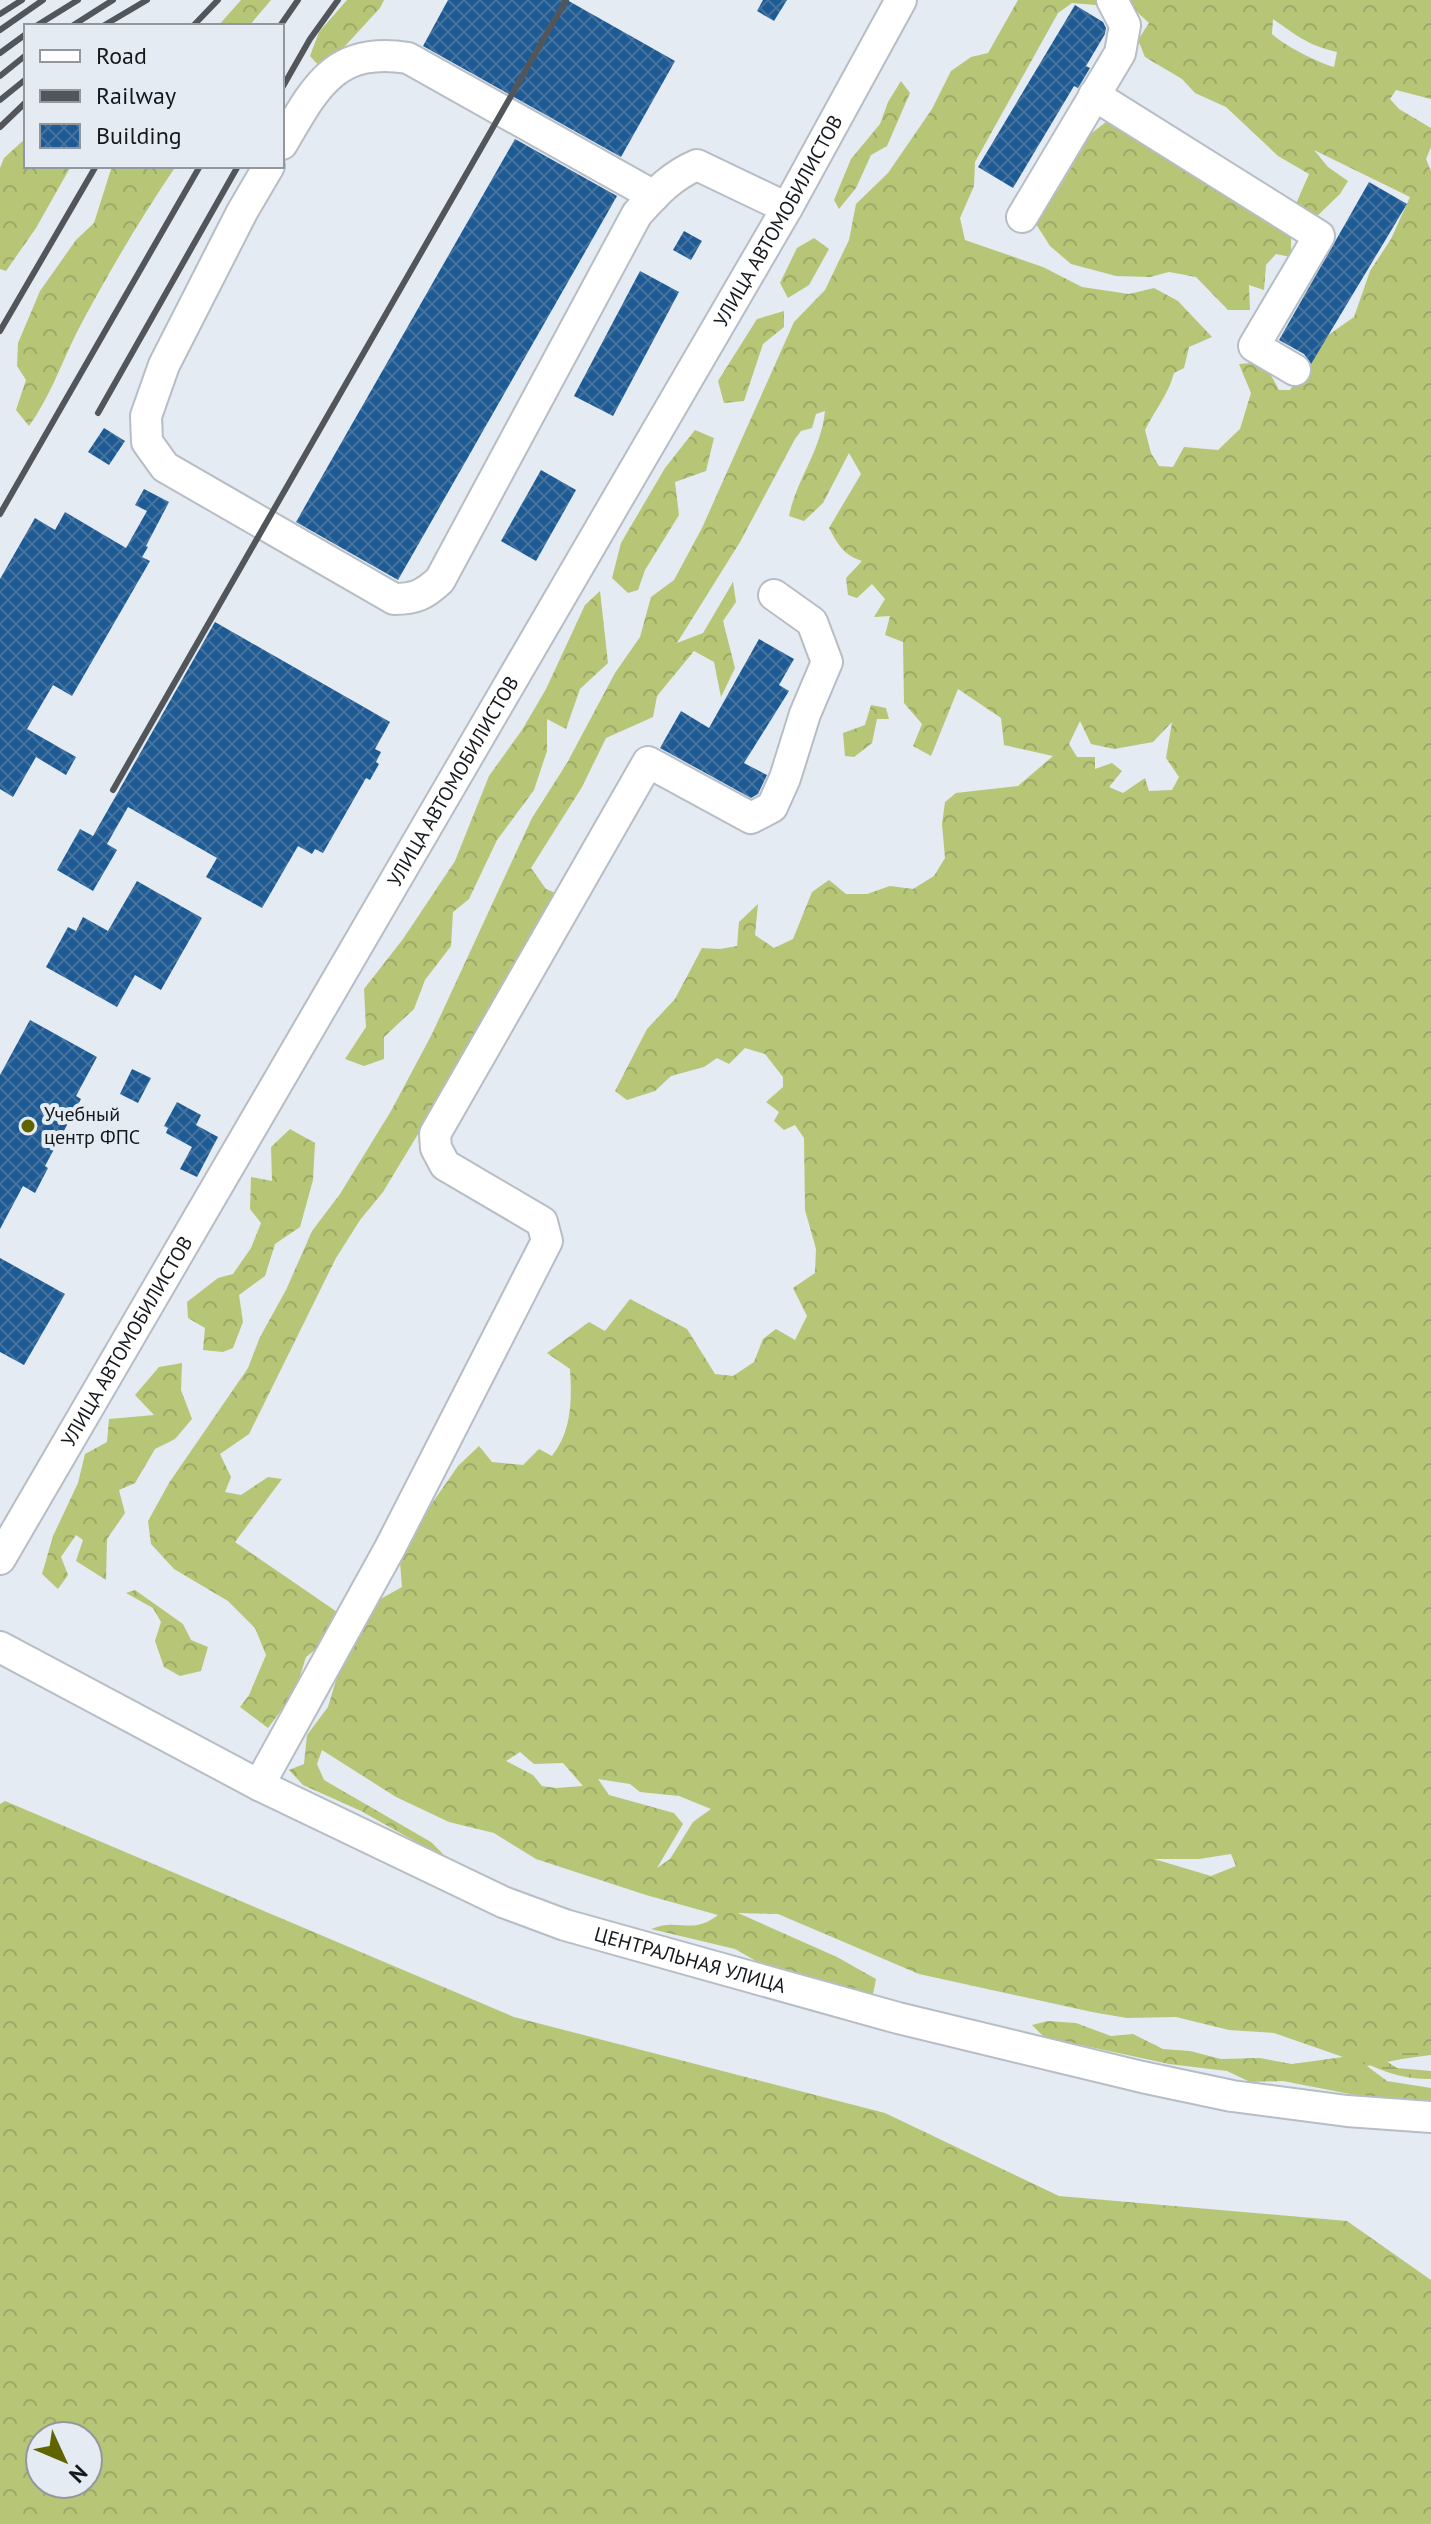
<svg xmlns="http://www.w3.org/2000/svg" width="1431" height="2524" font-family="'PT Sans',sans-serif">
<defs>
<pattern id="forest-crowns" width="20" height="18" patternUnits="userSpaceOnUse" patternTransform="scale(2)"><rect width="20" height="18" fill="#b7c577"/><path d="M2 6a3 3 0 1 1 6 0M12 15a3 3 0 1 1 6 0" fill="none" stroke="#9da966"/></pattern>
<pattern id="wetland-marsh" width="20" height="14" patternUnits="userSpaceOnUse" patternTransform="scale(2)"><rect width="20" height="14" fill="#b7c577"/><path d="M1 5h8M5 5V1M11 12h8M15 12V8" fill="none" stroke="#9da966"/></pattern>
<pattern id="building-cross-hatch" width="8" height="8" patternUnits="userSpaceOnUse" patternTransform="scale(2)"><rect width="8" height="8" fill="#1e5b95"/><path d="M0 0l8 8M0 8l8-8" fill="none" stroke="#45739e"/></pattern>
</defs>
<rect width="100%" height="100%" fill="#e4ebf3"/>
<g fill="url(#forest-crowns)" fill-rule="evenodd">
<polygon points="241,0 271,0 249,26 218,26"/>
<polygon points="347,0 384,0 380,8 323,70 310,56 319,32"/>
<path d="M 1018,0 L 1104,0 L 1107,6 L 1072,3 L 1058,13 L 975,162 L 974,186 L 960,218 L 965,240 L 1043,267 L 1082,287 L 1129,294 L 1154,288 L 1178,301 L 1212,337 L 1189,347 L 1184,368 L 1174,373 C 1168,395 1155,410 1145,430 L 1151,453 L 1159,466 L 1173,467 L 1184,447 L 1218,450 L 1240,429 L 1251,393 L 1239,364 L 1264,362 L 1279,390 L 1290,390 L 1327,336 L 1354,317 L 1370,271 L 1391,239 L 1410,197 L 1314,150 L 1328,167 L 1348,181 L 1340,194 L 1315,218 L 1295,206 L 1309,174 L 1278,156 L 1226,107 L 1195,93 L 1182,79 L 1145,57 L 1138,40 L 1149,23 L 1124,0 L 1431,0 L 1431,99 L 1396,90 L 1390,99 L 1399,109 L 1431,128 L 1431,147 L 1426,159 L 1431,171 L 1431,2053 L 1367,2066 L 1387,2081 L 1431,2088 L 1431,2103 L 1355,2095 L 1283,2081 L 1250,2082 L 1227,2071 L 1169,2064 L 1044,2037 L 1032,2025 L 1048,2021 L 1076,2023 L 1111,2036 L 1133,2034 L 1163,2049 L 1190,2051 L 1221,2059 L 1260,2058 L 1292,2064 L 1343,2057 L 1274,2033 L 1229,2030 L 1176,2017 L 1127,2018 L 1092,2012 L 919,1974 L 778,1914 L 738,1913 L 837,1957 L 876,1979 L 873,1994 L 756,1961 L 735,1949 L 651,1929 C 679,1917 691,1936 718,1915 L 646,1895 L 536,1859 L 494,1833 L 449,1822 L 396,1797 L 322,1750 L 317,1764 L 324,1780 L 431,1842 L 450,1861 L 361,1811 L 303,1785 L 289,1770 L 304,1764 L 307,1735 L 328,1707 L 337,1677 L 375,1602 L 402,1587 L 400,1562 L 419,1522 L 458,1466 L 479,1446 L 492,1462 L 523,1465 L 539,1449 L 552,1456 C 572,1430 572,1400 570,1369 L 547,1353 L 589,1322 L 605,1331 L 630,1299 L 687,1329 L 715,1374 L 733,1376 L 754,1362 L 763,1339 L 776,1329 L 795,1340 L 807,1316 L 793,1288 L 815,1273 L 816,1249 L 805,1210 L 804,1138 L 795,1125 L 784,1130 L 774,1121 L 779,1112 L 766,1102 L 783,1087 L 783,1077 L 765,1054 L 745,1048 L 729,1064 L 717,1058 L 704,1067 L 671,1076 L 655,1091 L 627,1100 L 615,1091 L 647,1029 L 675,999 L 702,948 L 720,949 L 737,946 L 739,922 L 758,904 L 755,935 L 774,948 L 793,939 L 812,892 L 829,880 L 846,894 L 867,894 L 890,886 L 913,889 L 934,876 L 945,858 L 942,824 L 945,802 L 956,793 L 1018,786 L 1053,756 L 1004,745 L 1001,718 L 958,689 L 931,756 L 913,746 L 922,724 L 904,703 L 903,642 L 885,635 L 890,616 L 874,617 L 885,599 L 872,584 L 857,598 L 848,595 L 846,578 L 862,561 C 844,555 838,545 829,528 L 861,474 L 849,453 L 823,503 L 804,521 L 789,516 C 797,478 821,451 825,411 L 816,414 L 812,428 L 801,431 L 795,439 L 740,542 L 677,643 L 703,633 L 733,582 L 736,602 L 723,621 L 735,668 L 721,697 L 714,662 L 694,651 L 657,696 L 653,717 L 606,738 L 582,787 L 531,868 L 546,889 L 562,896 L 383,1192 L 360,1220 L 336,1258 L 249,1434 L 220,1454 L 231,1477 L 225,1492 L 241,1495 L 268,1477 L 282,1479 L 235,1542 L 340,1614 L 325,1642 L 306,1657 L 295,1692 L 268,1728 L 240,1707 L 249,1695 L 266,1655 L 255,1628 L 228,1601 L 174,1569 L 151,1544 L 148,1521 L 169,1483 L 248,1368 L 260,1337 L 286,1290 L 312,1231 L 340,1194 L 391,1111 L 432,1034 L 532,818 L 567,763 L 615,673 L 640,637 L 651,597 L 674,580 L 702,528 L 794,322 L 825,290 L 849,240 L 856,204 L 888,173 L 932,109 L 951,71 L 971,57 L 988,53 ZM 1273,19 C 1296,35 1309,46 1337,52 L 1334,67 C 1317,62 1285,46 1272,34 ZM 1080,721 L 1091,744 L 1114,749 L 1153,742 L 1172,722 L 1166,758 L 1179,777 L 1172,790 L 1149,791 L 1145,778 L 1123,793 L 1109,787 L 1122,771 L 1112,763 L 1095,769 L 1095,757 L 1077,757 L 1069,744 ZM 520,1752 L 534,1764 L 563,1763 L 583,1786 L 556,1788 L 542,1786 L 533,1775 L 506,1761 ZM 598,1779 L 630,1784 L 640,1792 L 679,1796 L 711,1809 L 693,1822 L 670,1859 L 657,1868 L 683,1824 L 674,1813 L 609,1795 ZM 1231,1854 L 1236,1866 L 1211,1876 L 1154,1859 L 1199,1859 Z"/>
<polygon points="901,81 910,93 887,146 871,155 856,188 839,209 834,200 851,159 880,124 888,102"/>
<polygon points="1106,122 1163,149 1291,231 1291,257 1276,254 1266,265 1264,290 1249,285 1250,310 1228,310 1196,277 1169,272 1150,277 1116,276 1071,264 1050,246 1034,221 1058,190 1074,163 1080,142"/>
<polygon points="26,138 26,166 71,166 36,228 6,271 0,269 0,168 4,158"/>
<path d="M 112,166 L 176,166 C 140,219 107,275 77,332 C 61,364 50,397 29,426 L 16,410 L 26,380 L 17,366 L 18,343 L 40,291 L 76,240 L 94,223 Z"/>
<polygon points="814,238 829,249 809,285 788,298 780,283 797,248"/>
<polygon points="784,311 784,327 763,344 744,401 724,403 718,381 757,319"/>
<polygon points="695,430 714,438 706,471 675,482 679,515 645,570 638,590 628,593 612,578 621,543 665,468"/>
<polygon points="600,591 608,663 580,689 566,729 547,719 547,751 534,790 497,840 469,899 453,912 451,946 425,980 414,1009 384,1037 384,1059 364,1066 345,1059 366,1027 364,989 403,939 455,861 489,776 522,730 546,689 585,605"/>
<polygon points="871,705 886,708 889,719 877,719 872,743 854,757 845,756 843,733 865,725"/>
<polygon points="290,1129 315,1143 313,1180 300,1227 275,1244 265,1276 239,1295 243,1322 233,1348 223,1352 203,1350 205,1328 188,1318 187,1302 218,1278 233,1274 251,1248 261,1223 250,1209 251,1177 272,1181 271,1147"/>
<polygon points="182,1363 181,1390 192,1419 175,1439 155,1449 135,1483 119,1490 125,1513 107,1539 106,1580 76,1561 83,1540 76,1535 61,1557 68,1575 58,1589 42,1574 53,1536 78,1483 85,1454 107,1442 109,1419 154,1415 135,1395 159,1367"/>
<polygon points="135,1590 183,1624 191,1640 208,1647 201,1671 180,1676 164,1667 155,1641 161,1622 153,1608 126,1593"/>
<path d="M 5,1801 L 514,2017 L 885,2113 L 1059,2196 L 1347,2221 L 1431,2280 L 1431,2524 L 0,2524 L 0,1804 ZM 40,2436 L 88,2436 L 88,2484 L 40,2484 Z"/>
</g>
<path fill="url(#wetland-marsh)" d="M 1431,2052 L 1431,2055 L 1386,2061 L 1397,2068 L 1431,2071 L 1431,2079 C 1402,2080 1378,2070 1352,2056 Z"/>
<g fill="url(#building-cross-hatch)">
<polygon points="448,0 567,0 675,61 621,157 423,46"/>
<polygon points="763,0 787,0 774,21 757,11"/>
<polygon points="1075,5 1103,22 1106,28 1105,34 1086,66 1090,68 1078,88 1074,86 1013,188 978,167"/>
<polygon points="515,139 617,196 398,580 296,522"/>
<polygon points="1369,182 1407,204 1311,364 1304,354 1279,340"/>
<polygon points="684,231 702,241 691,260 673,250"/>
<polygon points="640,271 679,292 613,416 574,396"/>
<polygon points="104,428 125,441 109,465 88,452"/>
<polygon points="541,470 576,490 536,561 501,541"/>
<polygon points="144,489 169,502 146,546 148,547 142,557 150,561 72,696 53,685 27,729 76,757 66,775 36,757 13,797 0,789 0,579 35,518 55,530 65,512 126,548 147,511 135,505"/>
<polygon points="215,622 390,722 375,749 381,752 376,762 379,764 370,780 366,778 323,853 315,849 312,854 298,846 262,908 206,877 217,858 128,807 107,844 117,850 93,891 57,870 80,829 93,836"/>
<polygon points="759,639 794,659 779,685 789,691 744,763 767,775 758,794 751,798 660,748 681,711 709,728"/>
<polygon points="137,881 202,918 161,990 135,975 117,1007 46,967 68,927 76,931 83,917 108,931"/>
<polygon points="30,1020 97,1057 76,1096 81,1099 45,1166 48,1168 35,1193 23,1186 0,1229 0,1075"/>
<polygon points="132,1069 151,1078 138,1103 120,1094"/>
<polygon points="177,1102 201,1115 196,1125 218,1137 197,1177 180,1169 192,1147 166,1133 168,1128 164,1126"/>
<polygon points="0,1258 65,1294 24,1365 0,1352"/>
</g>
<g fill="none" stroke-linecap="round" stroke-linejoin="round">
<defs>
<g id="minor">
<polyline points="1094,95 1319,236 1254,346 1295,370"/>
<path d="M 282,144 C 315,88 334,46 408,58 L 654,196"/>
<path d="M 269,166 L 242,212 L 164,365 L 146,416 L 147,442 L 165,467 L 394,599 C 415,599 424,595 440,580 L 637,214 C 656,193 671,176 697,165 L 787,208"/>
<polyline points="1022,217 1120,53 1125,25 1112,0"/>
<path id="s1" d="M 0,1559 L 787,208 L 901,0"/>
<path id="s2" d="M 0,1647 L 259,1785 L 503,1902 L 565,1925 L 898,2018 L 1142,2077 L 1232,2096 L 1347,2111 L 1431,2117"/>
<polyline points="259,1785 390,1548 547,1241 542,1222 445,1165 436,1148 435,1134 648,762 751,818 772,807 785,778 805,714 827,662 812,622 774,595"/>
</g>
</defs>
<use href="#minor" stroke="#b7bdc5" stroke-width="34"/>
<use href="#minor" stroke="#fff" stroke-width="30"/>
<g stroke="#52565b" stroke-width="6">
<polyline points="0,14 22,0"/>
<polyline points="36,26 78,0"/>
<polyline points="72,26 113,0"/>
<polyline points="103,26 147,0"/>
<polyline points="193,26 218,0"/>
<polyline points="280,26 298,0"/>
<polyline points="0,30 43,0"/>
<polyline points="0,53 26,34"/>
<polyline points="0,76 26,55"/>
<polyline points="282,88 310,39 338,0"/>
<polyline points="0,100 26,79"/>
<polyline points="0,127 26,102"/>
<polyline points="0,331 96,166"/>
<polyline points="98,413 238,166"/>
<polyline points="0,514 200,166"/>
<polyline points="113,790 566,0"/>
</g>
</g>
<circle fill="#5f6400" stroke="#e4ebf3" stroke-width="3" cx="28" cy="1126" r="8"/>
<g text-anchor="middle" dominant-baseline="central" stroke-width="8" stroke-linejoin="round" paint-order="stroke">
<g font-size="20" fill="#16191c" stroke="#e4ebf3">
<text stroke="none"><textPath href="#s1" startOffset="1548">УЛИЦА АВТОМОБИЛИСТОВ</textPath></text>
<text stroke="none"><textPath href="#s1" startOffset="900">УЛИЦА АВТОМОБИЛИСТОВ</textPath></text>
<text stroke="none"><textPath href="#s1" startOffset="252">УЛИЦА АВТОМОБИЛИСТОВ</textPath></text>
<text stroke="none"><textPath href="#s2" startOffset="760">ЦЕНТРАЛЬНАЯ УЛИЦА</textPath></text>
</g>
<g font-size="20" fill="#16191c" stroke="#e4ebf3" text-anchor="start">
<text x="44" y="1114">Учебный<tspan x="44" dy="23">центр ФПС</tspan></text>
</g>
</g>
<rect x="24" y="24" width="260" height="144" fill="#e4ebf3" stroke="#92979d" stroke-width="2"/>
<rect x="40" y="50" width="40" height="12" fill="#ffffff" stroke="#92979d" stroke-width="2"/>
<text x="96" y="64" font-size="24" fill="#16191c">Road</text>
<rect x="40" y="90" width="40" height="12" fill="#52565b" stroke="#92979d" stroke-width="2"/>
<text x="96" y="104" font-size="24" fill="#16191c">Railway</text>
<rect x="40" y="124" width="40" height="24" fill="url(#building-cross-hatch)" stroke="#92979d" stroke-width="2"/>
<text x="96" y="144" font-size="24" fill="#16191c">Building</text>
<g transform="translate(64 2460) rotate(134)"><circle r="38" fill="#e4ebf3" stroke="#92979d" stroke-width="2"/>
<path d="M0-6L14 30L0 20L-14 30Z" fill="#5f6400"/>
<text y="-12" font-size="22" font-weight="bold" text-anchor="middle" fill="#16191c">N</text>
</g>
</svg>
